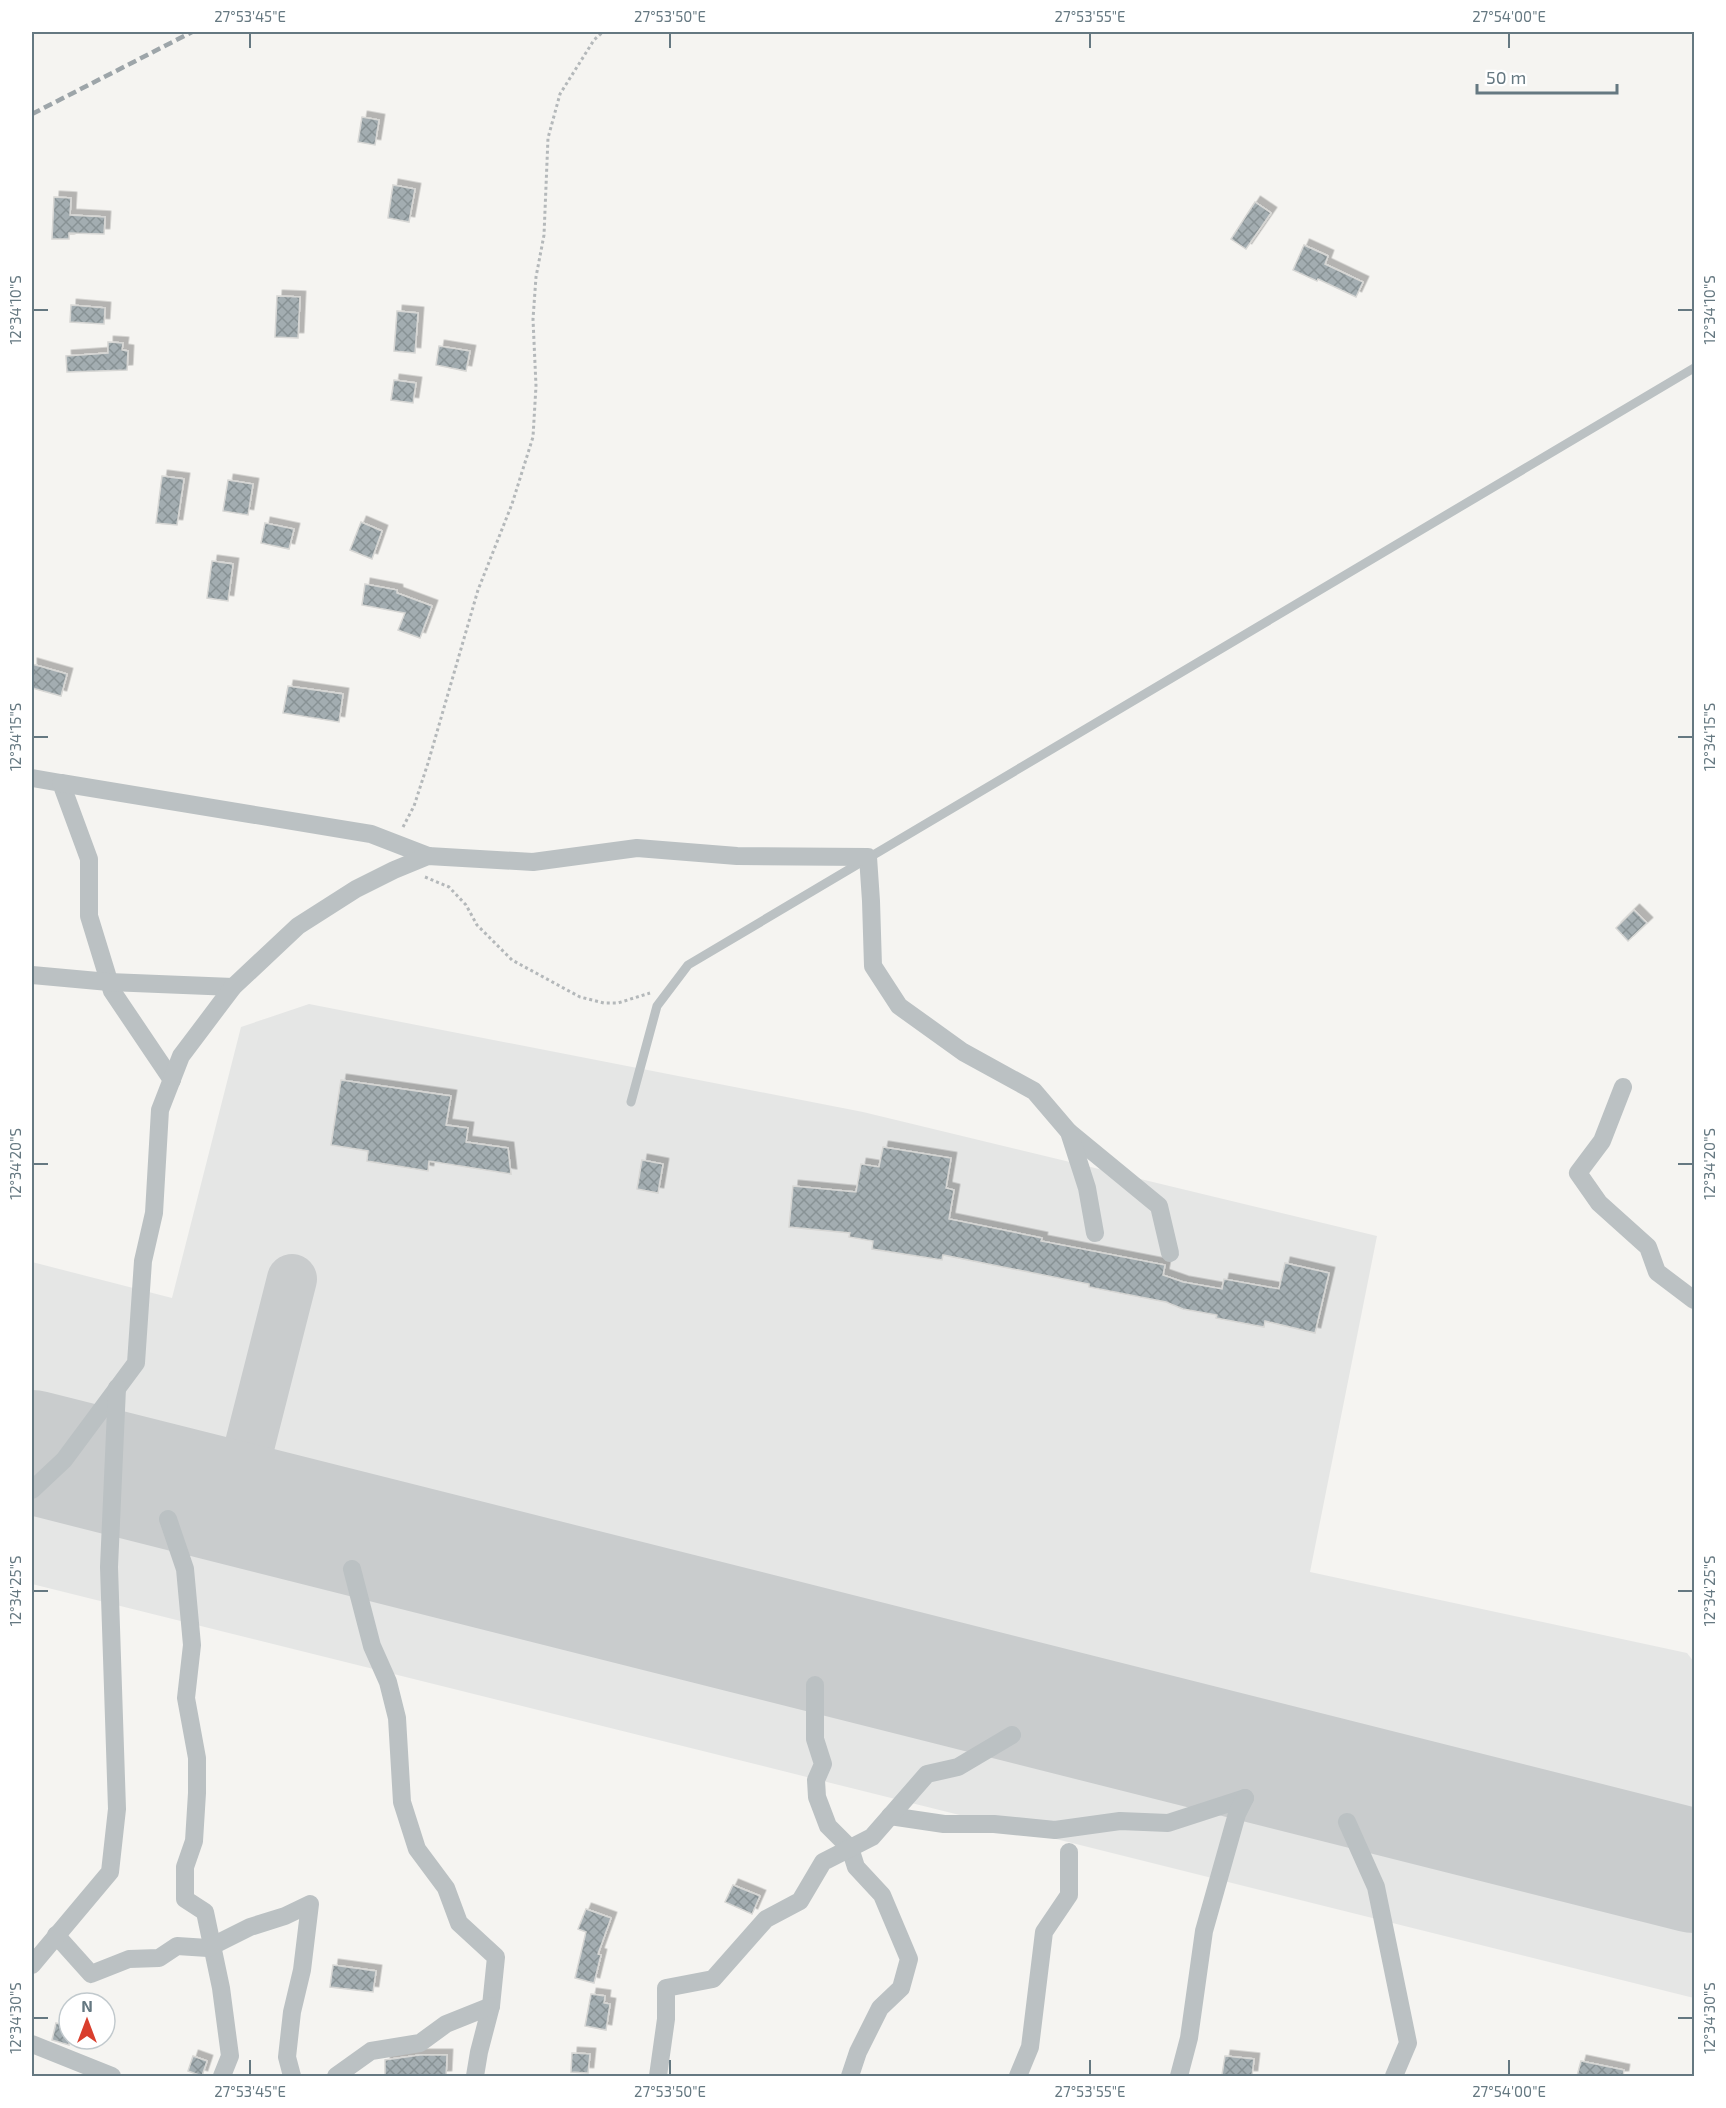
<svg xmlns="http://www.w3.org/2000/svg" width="1726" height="2108" font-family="'Exo 2',sans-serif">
<defs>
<pattern id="building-cross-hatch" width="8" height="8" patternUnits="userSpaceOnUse" patternTransform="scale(1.5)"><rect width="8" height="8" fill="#a3adb1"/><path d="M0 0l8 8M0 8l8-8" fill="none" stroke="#889295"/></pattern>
<filter id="shadow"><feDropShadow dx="5.5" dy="-5.5" stdDeviation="0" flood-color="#0004"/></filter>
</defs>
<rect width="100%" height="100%" fill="#f5f4f1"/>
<polygon fill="#e5e6e5" points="309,1004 863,1112 1377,1236 1310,1572 1687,1653 1694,1662 1694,1998 32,1584 32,1262 172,1298 241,1027"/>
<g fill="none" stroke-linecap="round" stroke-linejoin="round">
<polyline stroke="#c9cccd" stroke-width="50" points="235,1503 292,1279"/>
<polyline stroke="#c9cccd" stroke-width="124" points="32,1452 1694,1871"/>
</g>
<g fill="url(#building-cross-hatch)" stroke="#d6d6d4" stroke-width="1.5" filter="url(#shadow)">
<polygon points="362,117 379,120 375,145 358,142"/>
<polygon points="393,185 415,189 409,222 388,218"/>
<polygon points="54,197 71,198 70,215 105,217 104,234 69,233 69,239 52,239"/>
<polygon points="1255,202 1271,213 1246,249 1231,239"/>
<polygon points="1304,245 1328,256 1325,264 1363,282 1356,297 1318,279 1317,281 1293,270"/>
<polygon points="277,296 300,297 298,338 275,337"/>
<polygon points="71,305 105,308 104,324 70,322"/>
<polygon points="397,311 418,313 415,353 394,351"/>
<polygon points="108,342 123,343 122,350 128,351 127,370 67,372 66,356 108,353"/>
<polygon points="439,346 470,351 466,371 436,365"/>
<polygon points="394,380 416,383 413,403 391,400"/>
<polygon points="162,476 184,479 177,525 156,523"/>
<polygon points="228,480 253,484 248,515 223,511"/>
<polygon points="361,522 382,531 372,559 350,550"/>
<polygon points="265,523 294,529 289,549 261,543"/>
<polygon points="212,561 233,564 228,601 207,598"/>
<polygon points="365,584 397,590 397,593 432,606 420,638 398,630 405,613 362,605"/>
<polygon points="32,664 67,674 61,696 32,688"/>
<polygon points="288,686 343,694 339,722 283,713"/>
<polygon points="1634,910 1647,923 1628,941 1616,928"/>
<polygon points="341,1080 451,1096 446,1125 468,1128 466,1142 508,1148 511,1174 429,1161 428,1171 367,1161 368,1151 331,1145"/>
<polygon points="883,1147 951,1158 946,1188 954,1190 949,1219 1042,1238 1041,1241 1165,1265 1163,1275 1183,1282 1222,1289 1224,1279 1279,1289 1285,1263 1329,1273 1315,1333 1265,1321 1264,1327 1216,1318 1217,1315 1183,1309 1166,1302 1089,1287 1089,1284 943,1255 942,1260 872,1249 873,1241 849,1237 850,1233 789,1227 793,1186 856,1192 861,1164 879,1167"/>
<polygon points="642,1160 663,1164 658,1193 637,1189"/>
<polygon points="733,1885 760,1896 752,1914 725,1902"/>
<polygon points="586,1909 611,1918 598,1954 601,1955 594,1983 575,1978 586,1932 578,1929"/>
<polygon points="333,1965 376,1971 373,1992 330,1987"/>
<polygon points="591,1994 605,1996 604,2003 610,2004 606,2030 585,2026"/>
<polygon points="56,2023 69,2026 69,2045 52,2040"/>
<polygon points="572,2053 590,2054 588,2073 571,2072"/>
<polygon points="420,2055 447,2055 446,2076 385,2076 385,2060"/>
<polygon points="193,2056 207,2061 202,2076 188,2071"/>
<polygon points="1225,2056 1254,2059 1252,2076 1222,2075"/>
<polygon points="1581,2061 1624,2070 1623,2076 1577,2076"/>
</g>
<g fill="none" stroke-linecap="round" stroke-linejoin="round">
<g stroke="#b4b8ba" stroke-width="3" stroke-dasharray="3 3" stroke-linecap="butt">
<polyline points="403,827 414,806 428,763 478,590 512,504 533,437 536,386 533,319 536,277 544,235 548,138 560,94 594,40 603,32"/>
<polyline points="425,877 449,887 466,905 477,925 512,960 580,997 604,1003 618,1003 650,993"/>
</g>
<polyline stroke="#bbc1c3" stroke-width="9" points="631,1102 657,1006 688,965 1694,368"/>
<g stroke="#bbc1c3" stroke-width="18">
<polyline points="32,778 61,783 89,859 89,916 112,991 172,1080"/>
<polyline points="61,783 371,834 428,856"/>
<polyline points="32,975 109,982 233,987"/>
<polyline points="1623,1087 1602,1141 1578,1173 1599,1203 1648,1247 1657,1272 1694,1300"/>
<polyline points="1069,1132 1159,1206 1170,1253"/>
<polyline points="32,1490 64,1460 136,1363 143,1261 154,1213 160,1110 181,1056 233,987 298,926 356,889 394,870 428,856 533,862 637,848 737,856 868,857 871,901 873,966 899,1006 963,1052 1034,1091 1069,1132 1087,1188 1095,1233"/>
<polyline points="168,1519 185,1569 192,1645 186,1698 197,1758 197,1793 194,1841 185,1867 185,1899 205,1912 221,1988 230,2056 222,2076"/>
<polyline points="352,1569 372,1646 388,1682 397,1718 402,1802 417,1849 446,1888 459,1923 496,1957 491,2006 479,2052 475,2076"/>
<polyline points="815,1685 815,1739 823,1764 816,1780 817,1797 828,1826 850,1848 856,1867 882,1895 909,1959 901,1988 880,2008 858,2052 850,2076"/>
<polyline points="890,1816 944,1824 994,1824 1055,1830 1120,1821 1168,1823 1245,1798"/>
<polyline points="1347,1822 1376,1887 1408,2043 1394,2076"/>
<polyline points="56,1935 91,1974 129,1959 159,1958 177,1946 208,1948 250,1927 285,1916 310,1904 302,1970 292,2012 287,2057 292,2076"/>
<polyline points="32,1965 110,1872 117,1809 109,1567 117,1388"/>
<polyline points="32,2044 112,2076"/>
<polyline points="336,2076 371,2051 420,2043 446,2024 491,2006"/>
<polyline points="658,2076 666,2019 666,1988 713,1979 766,1919 800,1901 823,1862 872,1837 927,1774 958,1767 1012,1735"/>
<polyline points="1018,2076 1030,2047 1044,1932 1069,1895 1069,1852"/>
<polyline points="1179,2076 1189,2038 1204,1931 1237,1814 1245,1798"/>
</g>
<polyline stroke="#9da5a9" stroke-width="4.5" stroke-dasharray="9 4.5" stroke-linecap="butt" points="32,114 192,32"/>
</g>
<path fill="none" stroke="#657881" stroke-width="2" d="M 250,33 L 250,48M 670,33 L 670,48M 1090,33 L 1090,48M 1509,33 L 1509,48M 33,310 L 48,310M 1678,310 L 1693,310M 33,737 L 48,737M 1678,737 L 1693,737M 33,1164 L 48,1164M 1678,1164 L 1693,1164M 33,1591 L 48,1591M 1678,1591 L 1693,1591M 33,2018 L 48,2018M 1678,2018 L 1693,2018M 250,2060 L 250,2075M 670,2060 L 670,2075M 1090,2060 L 1090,2075M 1509,2060 L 1509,2075"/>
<rect width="1726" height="2108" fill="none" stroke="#ffffff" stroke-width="66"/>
<g transform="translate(87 2021)"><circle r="28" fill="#ffffff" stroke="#c1c9cd" stroke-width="1.5"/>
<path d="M0-4.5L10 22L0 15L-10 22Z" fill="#d93e2d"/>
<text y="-9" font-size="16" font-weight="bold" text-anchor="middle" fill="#657881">N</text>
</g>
<path d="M1477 84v9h140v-9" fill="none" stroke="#657881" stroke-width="3"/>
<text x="1486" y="84" font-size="18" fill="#657881" stroke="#ffffff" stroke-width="4.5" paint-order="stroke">50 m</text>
<rect x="33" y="33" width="1660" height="2042" fill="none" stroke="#657881" stroke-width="2"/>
<g font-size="15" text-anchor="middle" fill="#657881">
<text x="250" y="22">27°53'45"E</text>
<text x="670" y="22">27°53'50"E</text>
<text x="1090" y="22">27°53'55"E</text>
<text x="1509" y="22">27°54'00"E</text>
<text transform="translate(16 310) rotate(-90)" y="5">12°34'10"S</text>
<text transform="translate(1710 310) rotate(-90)" y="5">12°34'10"S</text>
<text transform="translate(16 737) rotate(-90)" y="5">12°34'15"S</text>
<text transform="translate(1710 737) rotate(-90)" y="5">12°34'15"S</text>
<text transform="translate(16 1164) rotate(-90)" y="5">12°34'20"S</text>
<text transform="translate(1710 1164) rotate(-90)" y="5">12°34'20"S</text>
<text transform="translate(16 1591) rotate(-90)" y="5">12°34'25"S</text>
<text transform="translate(1710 1591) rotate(-90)" y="5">12°34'25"S</text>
<text transform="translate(16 2018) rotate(-90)" y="5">12°34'30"S</text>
<text transform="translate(1710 2018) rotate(-90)" y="5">12°34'30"S</text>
<text x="250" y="2097">27°53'45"E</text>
<text x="670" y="2097">27°53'50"E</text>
<text x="1090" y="2097">27°53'55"E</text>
<text x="1509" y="2097">27°54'00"E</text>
</g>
</svg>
